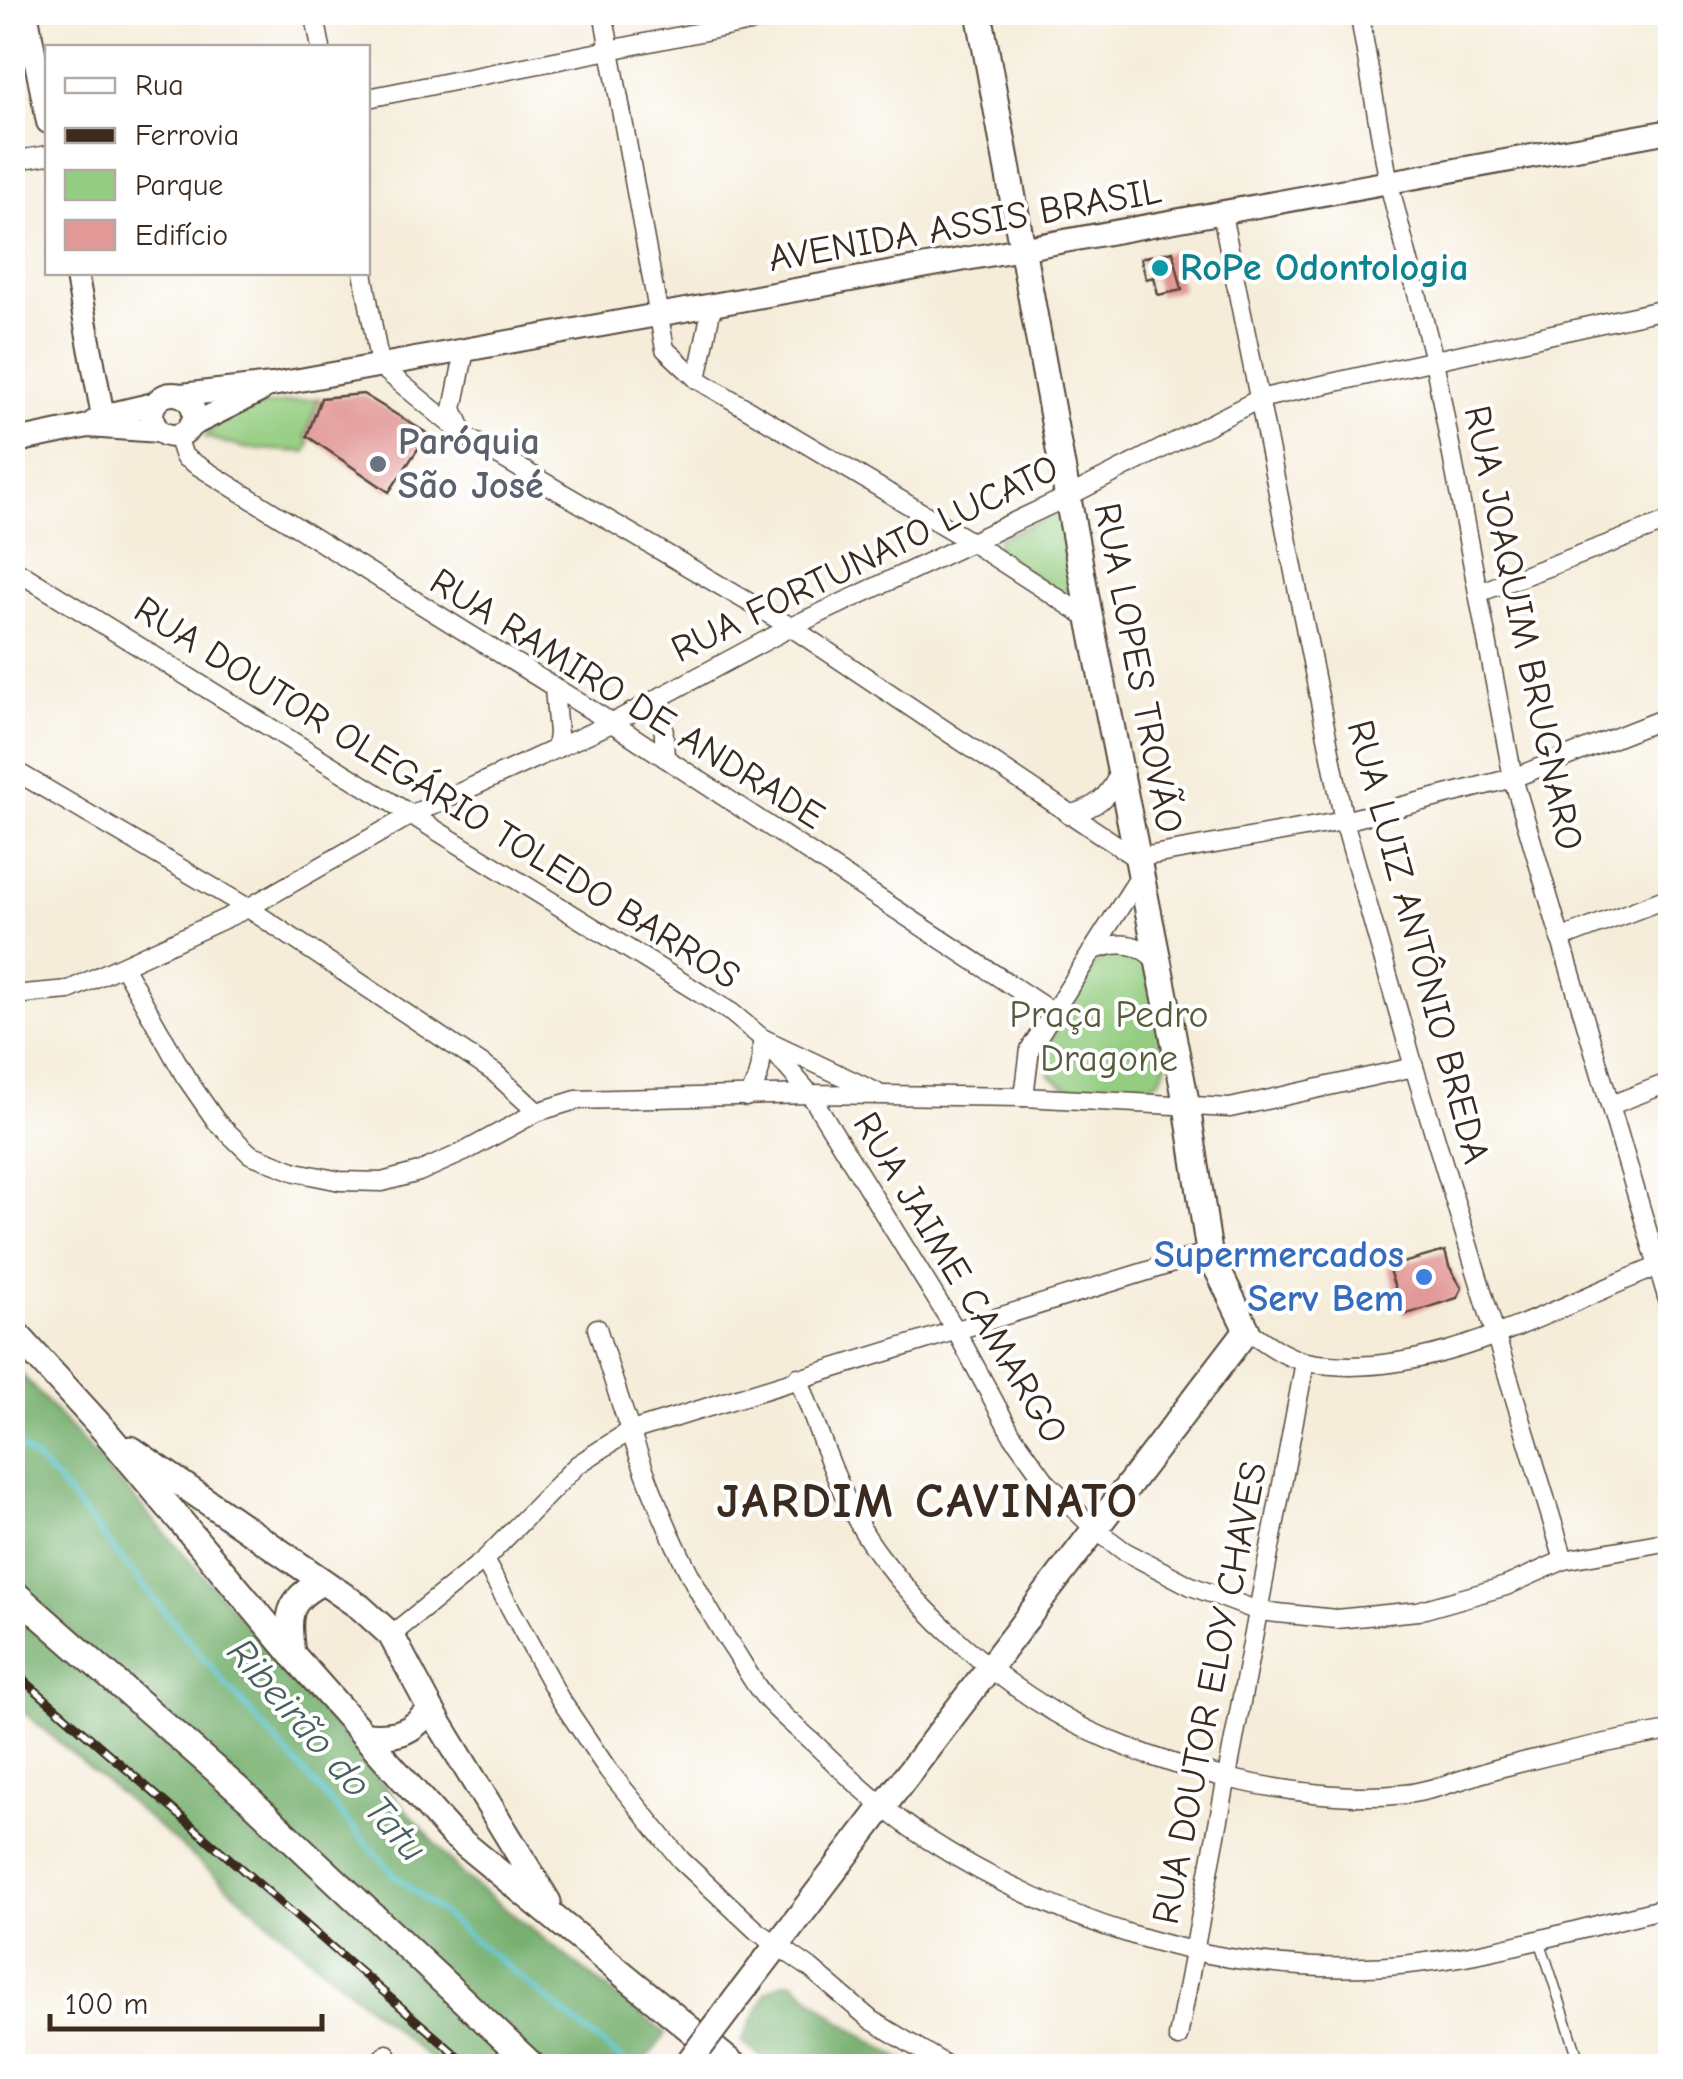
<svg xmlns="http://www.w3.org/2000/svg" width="1683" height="2079" font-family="'Comic Neue',sans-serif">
<rect width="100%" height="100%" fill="#fff"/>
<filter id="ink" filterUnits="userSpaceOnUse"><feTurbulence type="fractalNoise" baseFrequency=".01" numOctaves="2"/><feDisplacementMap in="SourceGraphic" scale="20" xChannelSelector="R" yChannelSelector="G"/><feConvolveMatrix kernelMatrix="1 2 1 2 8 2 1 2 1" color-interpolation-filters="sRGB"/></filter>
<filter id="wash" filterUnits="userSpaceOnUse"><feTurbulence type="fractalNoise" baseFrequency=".0048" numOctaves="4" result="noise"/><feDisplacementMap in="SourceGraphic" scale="40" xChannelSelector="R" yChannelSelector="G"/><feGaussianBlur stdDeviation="2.25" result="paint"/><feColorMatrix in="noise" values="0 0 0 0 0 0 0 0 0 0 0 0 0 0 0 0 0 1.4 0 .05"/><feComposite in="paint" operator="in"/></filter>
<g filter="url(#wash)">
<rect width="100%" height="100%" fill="#f5edda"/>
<g fill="#94cd81" stroke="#687c50" stroke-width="2.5">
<path d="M 319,398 L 305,437 L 310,442 L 306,452 L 244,448 L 205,437 C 231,404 280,404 319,398 Z"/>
<polygon points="1049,517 1059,518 1075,592 1072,595 1064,596 996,550 998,538"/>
<polygon points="1114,948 1146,958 1167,1063 1160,1079 1144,1088 1069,1089 1050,1075 1045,1056 1053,1033 1100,957"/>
</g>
<g fill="#77b06f" stroke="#596d46" stroke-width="2.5">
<polygon points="12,1364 213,1586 463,1876 666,2034 641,2066 438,2066 13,1703"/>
<polygon points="784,1982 794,1982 838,2020 912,2066 772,2066 742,2042 767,1992"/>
</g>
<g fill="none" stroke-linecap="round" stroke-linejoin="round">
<polyline stroke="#5cc8d4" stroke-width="5" points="12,1439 52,1475 226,1685 396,1876 629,2066"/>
</g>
<g id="blocks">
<g fill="#e29896">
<polygon points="1173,251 1182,290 1158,295 1154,277 1146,279 1141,258"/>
<polygon points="363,394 428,434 389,492 307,436 321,398"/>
<polygon points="1445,1251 1449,1266 1462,1288 1457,1298 1404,1315 1388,1267"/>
</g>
</g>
</g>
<g filter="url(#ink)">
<use href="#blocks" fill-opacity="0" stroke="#57473a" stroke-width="2.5"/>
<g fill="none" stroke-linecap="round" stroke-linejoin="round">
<defs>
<polyline id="service" points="1540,1941 1581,2066"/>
<g id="minor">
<polyline points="314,12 321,48"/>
<polyline points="603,12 665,349 697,379 971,542 1090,619"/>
<polyline points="1359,12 1389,184 1434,360 1513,778 1670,1307"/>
<polyline points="368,98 801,12"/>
<polyline points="12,161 48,155"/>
<polyline points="1222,214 1344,821 1414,1067 1564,1560"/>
<polyline points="363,272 380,366 465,436 791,627 1136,858 1344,821 1513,778 1670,716"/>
<polyline points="697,379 712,306"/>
<polyline points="463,431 453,409 465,350"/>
<polyline points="177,436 184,457 612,723 1052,1012"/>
<polyline points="12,568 732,1013 762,1038 810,1094 955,1329 1011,1433 1047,1483 1095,1529 1124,1551 1191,1586 1258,1611 1336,1619 1418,1611 1506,1586 1564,1560 1670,1541"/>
<polyline points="1478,593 1670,521"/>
<polyline points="554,689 558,733 556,749"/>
<polyline points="662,696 665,758"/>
<polyline points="12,769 248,908 495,1073 537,1112"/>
<path d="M 1069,815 C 1097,807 1108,798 1120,772"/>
<polyline points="1560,939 1670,897"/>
<path d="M 1092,951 C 1118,941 1138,941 1158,962"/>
<polyline points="123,966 185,1076 216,1121 250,1154 296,1172 340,1181 382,1182 419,1172 464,1152 537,1112 576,1100 810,1094 1024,1097 1230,1108 1414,1067"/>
<polyline points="12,995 69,990 248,908 413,814 612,723 791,627 1067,497 1259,399 1670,308"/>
<path d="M 746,1097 C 762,1082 762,1058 762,1038 L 876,1092"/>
<polyline points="1024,1097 1030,1049 1140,876"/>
<polyline points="1611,1105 1670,1082"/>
<path d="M 597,1328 C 631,1439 667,1549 732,1647 C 743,1663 752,1682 765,1697 C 780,1714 798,1729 815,1744 C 849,1777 884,1811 924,1837 C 1054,1921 1211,1973 1367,1967 C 1469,1964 1571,1930 1670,1907"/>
<path d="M 1247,1330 C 1265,1342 1285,1358 1307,1362 C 1430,1385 1559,1303 1670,1262"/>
<path d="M 798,1377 C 820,1434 842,1507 880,1556 C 927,1617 988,1673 1054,1712 C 1142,1765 1303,1806 1405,1794 C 1439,1790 1474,1774 1507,1766 C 1561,1752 1616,1740 1670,1731"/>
<polyline points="484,1560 560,1699 608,1770 681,1860 757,1931 810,1968 871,2020 948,2066"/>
<polyline points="391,1635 484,1560 577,1465 628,1432 1209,1252"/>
<polyline points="1178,2037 1305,1362"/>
<polyline points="373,2066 387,2054"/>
</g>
<g id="tertiary">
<polyline points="26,12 48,122"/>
<polyline points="76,272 105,427"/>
<circle cx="173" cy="415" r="21"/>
<polyline points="181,395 272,385 1670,131"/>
<polyline points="91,424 103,416 154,404"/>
<polyline points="190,426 260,391"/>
<polyline points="12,442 88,426 159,431"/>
</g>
<g id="secondary">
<polyline points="12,1329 105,1431 292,1654 451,1833 735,2066"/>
<polyline points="131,1449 360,1607 391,1635 430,1708 548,1902"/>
<polyline points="12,1591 248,1798 533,2066"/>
<path d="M 292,1654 C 287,1617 286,1599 323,1582"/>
<path d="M 365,1735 C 394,1737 413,1734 430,1708"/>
<polyline points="737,1998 1247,1330 1209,1252 1187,1106 1090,619 979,12"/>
</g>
</defs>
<use href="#service" stroke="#57473a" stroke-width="12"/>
<use href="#minor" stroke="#57473a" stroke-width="21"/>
<use href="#tertiary" stroke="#57473a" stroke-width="26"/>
<use href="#secondary" stroke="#57473a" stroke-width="29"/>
<use href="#service" stroke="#fff" stroke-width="9"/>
<use href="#minor" stroke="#fff" stroke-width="18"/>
<use href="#tertiary" stroke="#fff" stroke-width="22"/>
<use href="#secondary" stroke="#fff" stroke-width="25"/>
<defs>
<polyline id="rail" points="12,1670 469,2066"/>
</defs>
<use href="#rail" stroke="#3b2a1e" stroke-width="9"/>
<use href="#rail" stroke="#fff" stroke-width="5" stroke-dasharray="15" stroke-linecap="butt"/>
<defs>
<polyline id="secondary-bridge" points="686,2066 737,1998"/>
</defs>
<use href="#secondary-bridge" stroke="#57473a" stroke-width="29" stroke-linecap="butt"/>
<use href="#secondary-bridge" stroke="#fff" stroke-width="25"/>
</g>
</g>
<circle fill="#0f9aa8" stroke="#fff" stroke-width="4" cx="1160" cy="268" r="10"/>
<circle fill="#6b7280" stroke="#fff" stroke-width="4" cx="378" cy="464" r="10"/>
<circle fill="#3f7fe0" stroke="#fff" stroke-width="4" cx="1424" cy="1277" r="10"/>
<g text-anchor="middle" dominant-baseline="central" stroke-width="8" stroke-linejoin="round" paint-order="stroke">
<g font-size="38" fill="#3b2a1e" stroke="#fff">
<text transform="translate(965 225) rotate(-10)">AVENIDA ASSIS BRASIL</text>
<text transform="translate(865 559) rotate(-26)">RUA FORTUNATO LUCATO</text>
<text transform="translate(1523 628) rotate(78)">RUA JOAQUIM BRUGNARO</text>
<text transform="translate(1138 668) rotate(79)">RUA LOPES TROVÃO</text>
<text transform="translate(627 699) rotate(32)">RUA RAMIRO DE ANDRADE</text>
<text transform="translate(437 793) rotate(32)">RUA DOUTOR OLEGÁRIO TOLEDO BARROS</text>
<text transform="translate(1418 942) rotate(75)">RUA LUIZ ANTÔNIO BREDA</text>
<text transform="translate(960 1278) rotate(59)">RUA JAIME CAMARGO</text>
<text transform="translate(1210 1693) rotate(-79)">RUA DOUTOR ELOY CHAVES</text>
</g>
<g font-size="38" font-weight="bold" fill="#0d838f" stroke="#fff" text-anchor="start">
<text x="1180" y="268">RoPe Odontologia</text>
</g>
<g font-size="38" font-weight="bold" fill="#5b616d" stroke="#fff" text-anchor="start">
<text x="398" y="442">Paróquia<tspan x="398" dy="44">São José</tspan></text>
</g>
<g font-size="38" fill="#565b3c" stroke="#fff">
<text x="1109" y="1015">Praça Pedro<tspan x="1109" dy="44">Dragone</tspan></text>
</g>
<g font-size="38" font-weight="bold" fill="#366cbe" stroke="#fff" text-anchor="end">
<text x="1404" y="1255">Supermercados<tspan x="1404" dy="44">Serv Bem</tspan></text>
</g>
<g font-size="40" font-style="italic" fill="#47615e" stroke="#fff">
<text transform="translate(327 1750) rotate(49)">Ribeirão do Tatu</text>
</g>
<g font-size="48" font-weight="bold" letter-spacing="2.5" fill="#3b2a1e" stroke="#fff">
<text x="928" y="1501">JARDIM CAVINATO</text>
</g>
</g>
<rect width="1683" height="2079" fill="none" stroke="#fff" stroke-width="50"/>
<rect x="45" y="45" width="325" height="230" fill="#ffffff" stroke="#b1aaa5" stroke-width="2.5"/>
<rect x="65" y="78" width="50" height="15" fill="#ffffff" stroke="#b1aaa5" stroke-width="2.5"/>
<text x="135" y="95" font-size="30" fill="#3b2a1e">Rua</text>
<rect x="65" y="128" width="50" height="15" fill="#3b2a1e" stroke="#b1aaa5" stroke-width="2.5"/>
<text x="135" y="145" font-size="30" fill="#3b2a1e">Ferrovia</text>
<rect x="65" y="170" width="50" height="30" fill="#94cd81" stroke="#b1aaa5" stroke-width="2.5"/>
<text x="135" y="195" font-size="30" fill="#3b2a1e">Parque</text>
<rect x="65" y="220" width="50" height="30" fill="#e29896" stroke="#b1aaa5" stroke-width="2.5"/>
<text x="135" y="245" font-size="30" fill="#3b2a1e">Edifício</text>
<path d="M50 2014v15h272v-15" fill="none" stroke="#3b2a1e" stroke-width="5"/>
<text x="65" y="2014" font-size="30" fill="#3b2a1e" stroke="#ffffff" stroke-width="8" paint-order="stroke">100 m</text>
</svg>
